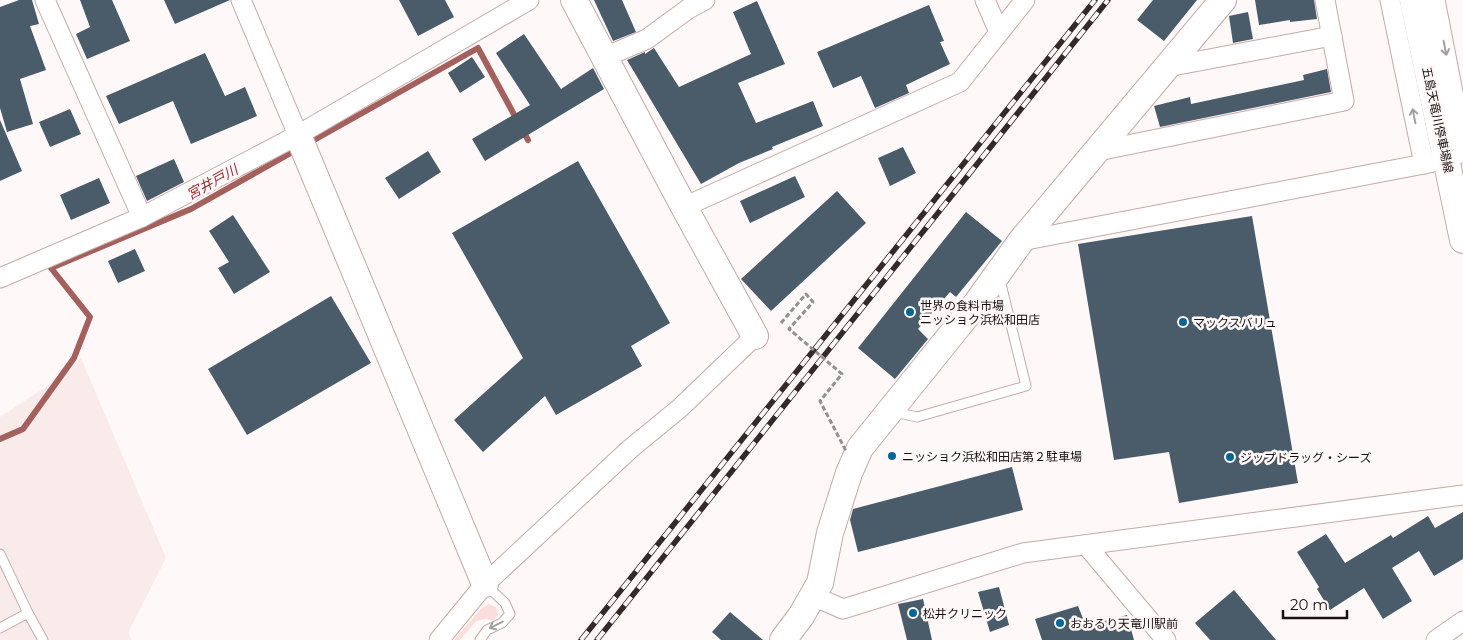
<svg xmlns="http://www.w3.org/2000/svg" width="1463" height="640" font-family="Montserrat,'Noto Sans JP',sans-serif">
<rect width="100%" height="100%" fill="#fef9f8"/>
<polygon fill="#f9ebea" points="81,358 166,558 128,633 132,640 0,640 0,417 44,388"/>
<polygon fill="#fbdddb" points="488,604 496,607 498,615 494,620 485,619 476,621 460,640 454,640 481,609"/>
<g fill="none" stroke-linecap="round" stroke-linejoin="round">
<g stroke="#a4605d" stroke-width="6">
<polyline points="522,129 528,140"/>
<polyline points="307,144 478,48 517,120"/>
<polyline points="0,439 23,429 74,358 90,317 51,268 191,209 298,149"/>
</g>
</g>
<g fill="#4a5c69">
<polygon points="19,0 32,0 39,24 30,26 46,70 20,79 33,124 7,132 0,108 0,7"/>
<polygon points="80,0 112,0 130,41 87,59 76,34 90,27"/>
<polygon points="164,0 230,0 175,24"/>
<polygon points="399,0 445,0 454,17 418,36"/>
<polygon points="594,0 622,0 636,32 613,41"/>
<polygon points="1153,0 1197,0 1164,41 1137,20"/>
<polygon points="1255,0 1314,0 1317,19 1290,22 1290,20 1259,25"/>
<polygon points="757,1 785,64 738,83 756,123 813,101 823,126 772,147 773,149 739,163 701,184 627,60 645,52 645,54 654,48 679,87 751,54 733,12"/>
<polygon points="929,5 944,41 940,42 950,64 906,85 909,93 875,108 861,76 833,88 817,52"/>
<polygon points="1248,12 1253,39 1233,43 1229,16"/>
<polygon points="524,34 561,89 593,68 604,89 485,161 472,139 530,105 496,53"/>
<polygon points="205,53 225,96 245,87 257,116 191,144 173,101 119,124 106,96"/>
<polygon points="472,57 485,77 460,93 448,73"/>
<polygon points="1327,69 1331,92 1160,127 1154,106 1190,97 1191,104 1304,80 1303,75"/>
<polygon points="70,109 81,134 50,147 39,122"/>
<polygon points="0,120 22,171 0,181"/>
<polygon points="903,147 916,173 890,186 878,158"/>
<polygon points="428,151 441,172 399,199 385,178"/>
<polygon points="174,159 184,182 147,201 136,176"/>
<polygon points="578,161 670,323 631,346 642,366 556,415 545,396 483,452 454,420 523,358 452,233"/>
<polygon points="795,176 805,197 750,223 740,201"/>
<polygon points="99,178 110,203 71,220 60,195"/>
<polygon points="837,191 866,223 771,311 741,279"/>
<polygon points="966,212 1002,241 956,297 950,292 918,329 928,339 895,379 858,348"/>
<polygon points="233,215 270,272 234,294 218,268 229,262 209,231"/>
<polygon points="1252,216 1298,483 1179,503 1169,452 1114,460 1078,244"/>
<polygon points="135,249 145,271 118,283 108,261"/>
<polygon points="331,296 371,363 247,435 208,369"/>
<polygon points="1012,467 1023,510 858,552 850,520 853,509"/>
<polygon points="1463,512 1463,559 1434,576 1419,551 1392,568 1412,601 1383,619 1364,588 1330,610 1317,589 1319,587 1297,552 1326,534 1345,563 1391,535 1393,538 1428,516 1435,528"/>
<polygon points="999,587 1009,625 990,632 978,592"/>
<polygon points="1234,590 1276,640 1210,640 1195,623"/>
<polygon points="923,599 932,640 907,640 898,604"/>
<polygon points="1078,606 1086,626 1127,615 1134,640 1042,640 1035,619"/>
<polygon points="730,612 763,640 721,640 712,632"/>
</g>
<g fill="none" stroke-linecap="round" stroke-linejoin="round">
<defs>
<g id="lane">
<polyline points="894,412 917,417 1026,386 1000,280"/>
<polyline points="0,554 28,613 43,640"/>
<polyline points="0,628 28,613"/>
<polyline points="480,640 487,630 502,623 510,614 505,603 487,586"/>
</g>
<g id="street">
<polyline points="45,0 142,217"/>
<polyline points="241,0 298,135"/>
<polyline points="985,0 999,32"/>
<polyline points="1390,0 1424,164"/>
<polyline points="1435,0 1463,143"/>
<polyline points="605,57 647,39 688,9 705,0"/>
<polyline points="1167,67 1332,36"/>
<polyline points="1098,151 1344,101 1325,0"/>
<polyline points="684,207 960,82 1025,0"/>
<polyline points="1021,241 1424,164 1446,159 1463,152"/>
<polyline points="0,278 142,217 298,135 529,0"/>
<polyline points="1086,545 1166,640"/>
<polyline points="813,596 843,609 1023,553 1463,495"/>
<polyline points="439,640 485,584 630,449 680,408 755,336"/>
<polyline points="1436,640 1463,621"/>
</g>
<g id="secondary">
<polyline points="574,0 684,207 755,336"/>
<polyline points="1413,0 1463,240"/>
<polyline points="298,135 485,584"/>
<polyline points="783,640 801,616 820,583 830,533 849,473 860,448 976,304 1021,241 1223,0"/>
</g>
</defs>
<use href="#lane" stroke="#c4aaa8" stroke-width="11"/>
<use href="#street" stroke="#c4aaa8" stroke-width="21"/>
<use href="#secondary" stroke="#c4aaa8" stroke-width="28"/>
<use href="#lane" stroke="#fff" stroke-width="9"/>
<use href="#street" stroke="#fff" stroke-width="19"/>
<use href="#secondary" stroke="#fff" stroke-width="26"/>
<defs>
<g id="rail">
<polyline points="581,640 1095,0"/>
<polyline points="597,640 1108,0"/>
</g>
</defs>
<use href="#rail" stroke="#332a29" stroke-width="5.5"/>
<use href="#rail" stroke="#fef9f8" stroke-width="4" stroke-dasharray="11" stroke-linecap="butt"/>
<polyline stroke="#968f8e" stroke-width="3" stroke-dasharray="5 2.5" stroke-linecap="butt" points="781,323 806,294 813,302 789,329 842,374 820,401 846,451"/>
</g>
<defs><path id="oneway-shaft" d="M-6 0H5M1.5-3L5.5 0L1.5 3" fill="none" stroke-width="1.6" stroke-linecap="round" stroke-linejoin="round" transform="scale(1.25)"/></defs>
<g stroke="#a39f9f">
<use href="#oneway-shaft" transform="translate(1445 48) rotate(79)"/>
<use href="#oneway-shaft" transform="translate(1414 116) rotate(-101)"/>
<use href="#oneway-shaft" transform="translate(496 625) rotate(153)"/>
</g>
<g fill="#006795" stroke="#fef9f8" stroke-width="2">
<circle cx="910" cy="312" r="5"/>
<circle cx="1183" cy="322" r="5"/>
<circle cx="892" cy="456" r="5"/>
<circle cx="1230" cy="457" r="5"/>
<circle cx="913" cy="613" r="5"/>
<circle cx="1060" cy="623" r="5"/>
</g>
<g text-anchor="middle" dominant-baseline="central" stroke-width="5" stroke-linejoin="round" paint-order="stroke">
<g font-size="12" fill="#180f0e" stroke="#fef9f8">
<text transform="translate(1438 120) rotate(78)">五島天竜川停車場線</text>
</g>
<g font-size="12" fill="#180f0e" stroke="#fef9f8" text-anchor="start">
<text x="920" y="305">世界の食料市場<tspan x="920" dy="14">ニッショク浜松和田店</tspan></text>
<text x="1193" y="322">マックスバリュ</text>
<text x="902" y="456">ニッショク浜松和田店第２駐車場</text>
<text x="1240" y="457">ジップドラッグ・シーズ</text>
<text x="923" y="613">松井クリニック</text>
<text x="1070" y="623">おおるり天竜川駅前</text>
</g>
<g font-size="14" font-style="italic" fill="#982b2f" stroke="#fef9f8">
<text transform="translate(212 182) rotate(-29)">宮井戸川</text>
</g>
</g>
<path d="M1283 610v8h64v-8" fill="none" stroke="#180f0e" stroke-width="2.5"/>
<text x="1290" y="610" font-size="15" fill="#180f0e" stroke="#fef9f8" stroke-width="4" paint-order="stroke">20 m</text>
</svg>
